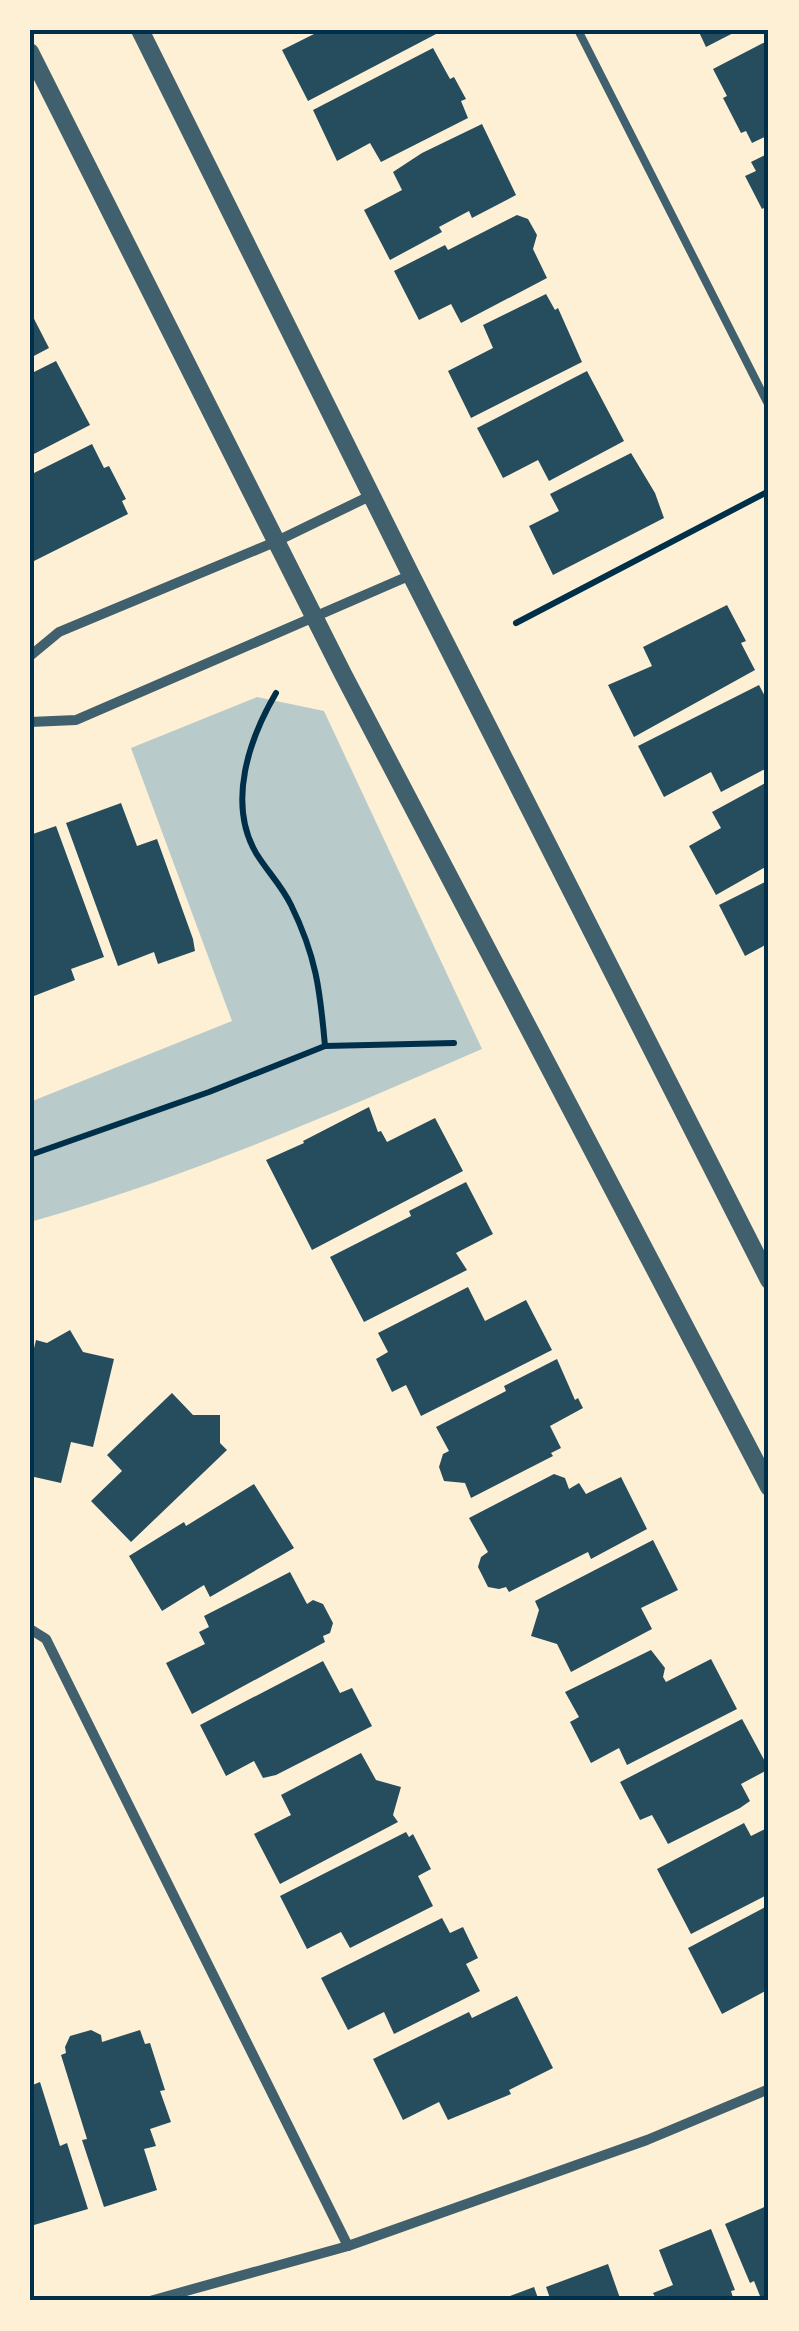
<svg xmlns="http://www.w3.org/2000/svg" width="799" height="2331" font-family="Cabin,sans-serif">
<rect width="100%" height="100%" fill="#fdf0d5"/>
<path fill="#b9caca" d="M 257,697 L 324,711 L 482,1049 C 334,1113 186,1178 30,1222 L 30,1102 L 232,1021 L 131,748 Z"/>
<g fill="#264d5e">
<polygon points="322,30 436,30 438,33 308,101 282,50"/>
<polygon points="698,30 739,30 706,47"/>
<polygon points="769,40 769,135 752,143 746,131 741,133 723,98 727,96 713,69"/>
<polygon points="433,48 450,79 454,77 466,99 461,101 468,118 381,162 370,143 337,161 313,110"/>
<polygon points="482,124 516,195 472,218 469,211 439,227 442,232 390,260 364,210 402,190 393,172 422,153"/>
<polygon points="769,153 769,205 762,209 745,176 756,171 751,162"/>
<polygon points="517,215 528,219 537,235 533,249 547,278 461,323 451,304 419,320 394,271 445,245 448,250"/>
<polygon points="546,294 555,310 558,308 582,362 471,418 448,371 493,348 483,325"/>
<polygon points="30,311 49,348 30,358"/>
<polygon points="56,361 90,425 30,456 30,374"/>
<polygon points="587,371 624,441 549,481 538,460 503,478 477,428"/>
<polygon points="92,444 104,468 109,466 126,499 122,501 128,514 30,563 30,475"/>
<polygon points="631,453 655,493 664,518 553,575 529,526 559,511 550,494"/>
<polygon points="727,605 746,641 741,643 755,670 634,737 608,685 652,666 643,647"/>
<polygon points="759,685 769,704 769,767 721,792 711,772 664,797 638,746"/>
<polygon points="769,781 769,865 716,895 689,846 721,828 712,812"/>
<polygon points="121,803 137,846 157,839 193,939 195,951 158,964 154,952 118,966 66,823"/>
<polygon points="56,826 104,957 71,969 75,980 34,996 30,983 30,835"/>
<polygon points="769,880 769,943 745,956 719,905"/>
<polygon points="369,1107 378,1132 381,1131 387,1142 435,1118 463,1171 312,1250 266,1160 304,1143 303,1141"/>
<polygon points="466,1182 493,1234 456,1253 467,1270 364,1322 330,1257 411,1216 409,1211"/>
<polygon points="468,1287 485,1321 526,1300 552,1350 421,1416 406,1385 392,1392 376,1359 388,1352 378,1333"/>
<polygon points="70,1330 83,1352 114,1359 93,1447 71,1442 61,1483 30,1476 30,1365 36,1340 47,1343"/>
<polygon points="557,1359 575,1400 578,1398 583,1408 550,1426 561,1448 551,1453 553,1456 471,1498 465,1483 444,1481 439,1467 443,1454 449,1451 436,1427 506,1391 504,1386"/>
<polygon points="172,1393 193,1415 220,1415 220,1443 227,1450 131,1542 91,1501 122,1471 107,1455"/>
<polygon points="554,1474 565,1478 569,1489 579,1483 586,1494 621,1477 647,1529 591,1559 588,1552 509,1592 506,1587 499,1589 488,1587 478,1567 481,1557 488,1552 469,1518"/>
<polygon points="254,1484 294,1548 210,1597 204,1585 162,1611 129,1556 184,1522 186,1526"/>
<polygon points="653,1540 678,1590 641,1608 652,1629 571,1672 557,1644 531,1636 539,1610 535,1601"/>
<polygon points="290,1572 307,1604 313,1600 323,1604 333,1623 330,1633 323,1636 325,1642 192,1714 166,1663 205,1644 199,1632 209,1627 204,1616"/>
<polygon points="651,1650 665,1668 663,1677 666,1682 711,1659 737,1709 627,1765 619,1748 591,1763 570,1722 579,1717 565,1692"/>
<polygon points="323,1661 340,1693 352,1688 372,1726 276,1775 263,1778 254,1761 226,1776 200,1725"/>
<polygon points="742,1719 769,1769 741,1784 750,1801 740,1808 668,1844 652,1815 640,1820 620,1782"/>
<polygon points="361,1753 376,1780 401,1787 393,1815 398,1822 280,1884 254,1834 291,1815 281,1795"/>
<polygon points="744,1823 751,1836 769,1827 769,1894 691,1934 657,1869"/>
<polygon points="406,1832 409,1837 413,1834 431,1869 418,1876 433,1906 350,1948 341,1932 307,1949 280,1896"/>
<polygon points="769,1905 769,1989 722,2014 688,1948"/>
<polygon points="442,1918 450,1933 463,1927 478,1958 466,1964 480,1991 394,2034 384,2012 348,2030 321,1978"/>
<polygon points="517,1996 553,2068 509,2090 511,2094 448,2120 439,2102 403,2120 373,2059 469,2012 472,2018"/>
<polygon points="91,2030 101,2035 102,2042 140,2030 145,2044 150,2043 165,2090 160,2091 171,2122 150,2129 156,2146 144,2149 157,2190 104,2207 82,2140 87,2139 61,2055 66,2053 65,2047 70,2036"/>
<polygon points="40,2082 60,2146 67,2143 88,2209 34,2225 30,2214 30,2086"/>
<polygon points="769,2205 769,2301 762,2301 754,2281 750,2283 725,2224"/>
<polygon points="711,2229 735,2290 731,2291 734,2301 657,2301 653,2293 673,2285 659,2250"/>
<polygon points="608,2264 621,2301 551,2301 546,2287"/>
<polygon points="534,2287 539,2301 497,2301"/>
</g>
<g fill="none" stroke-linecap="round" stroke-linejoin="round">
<g stroke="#003049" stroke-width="6">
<polyline points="516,623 769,491"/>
<polyline points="325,1046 454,1043"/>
<path d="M 30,1155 L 209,1092 L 325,1046 C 320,989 316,956 291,905 C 282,886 267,871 256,853 C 227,803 249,739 276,693"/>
</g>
<polyline stroke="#3f606c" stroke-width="8" points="578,30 769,406"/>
<g stroke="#3f606c" stroke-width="10">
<polyline points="30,656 59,632 275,542 372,495"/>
<polyline points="30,722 76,720 411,575"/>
<polyline points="30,1629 46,1639 348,2246"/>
<polyline points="150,2301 348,2246 647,2140 769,2089"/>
</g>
<g stroke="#3f606c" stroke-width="18">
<polyline points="140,30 411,575 769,1280"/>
<polyline points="30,52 343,674 769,1487"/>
</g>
</g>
<rect width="799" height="2331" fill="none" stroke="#fdf0d5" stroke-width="65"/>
<rect x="32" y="32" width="734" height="2266" fill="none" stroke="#003049" stroke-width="4"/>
</svg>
